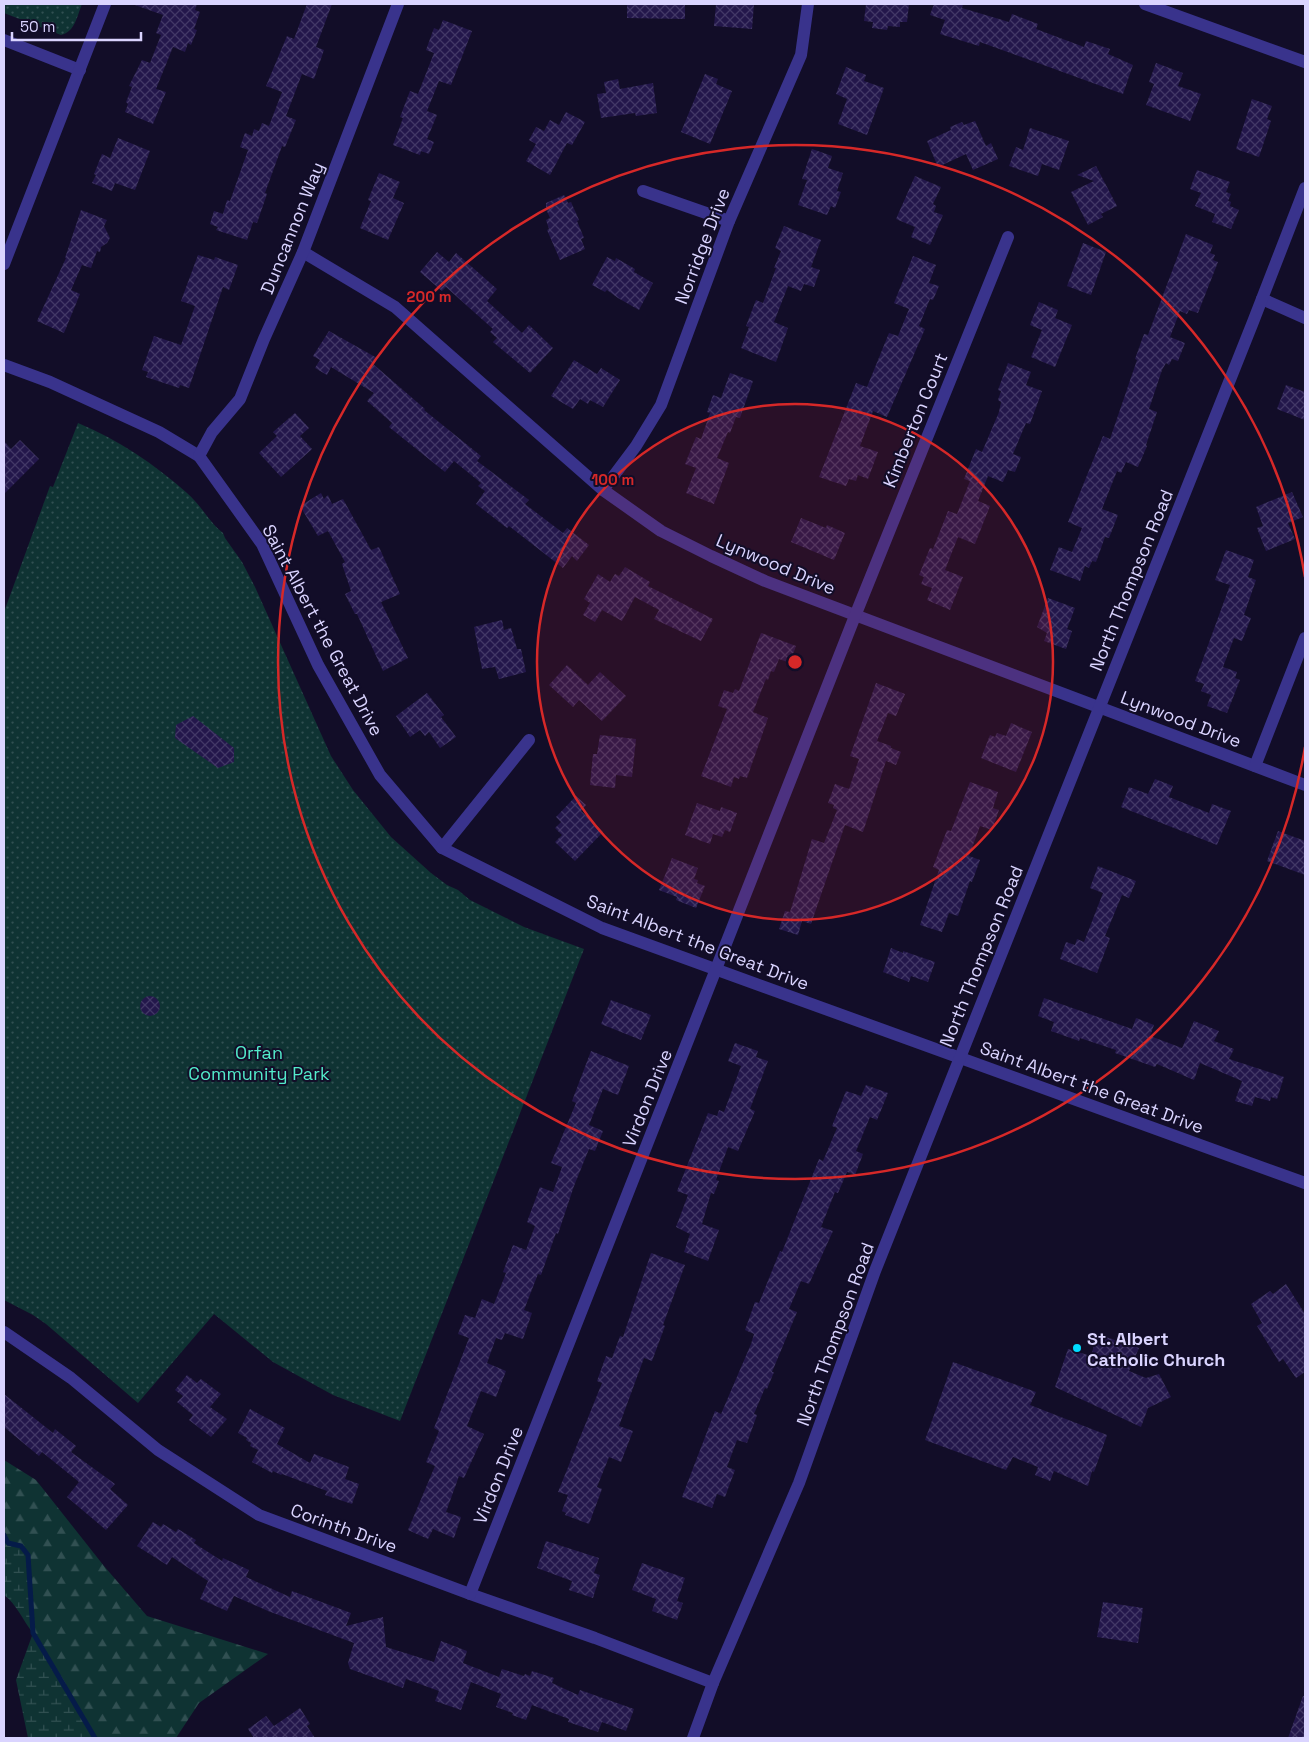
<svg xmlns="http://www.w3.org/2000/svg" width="1309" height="1742" font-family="'Space Grotesk',sans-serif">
<defs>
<pattern id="forest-firs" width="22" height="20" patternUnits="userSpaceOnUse" patternTransform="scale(1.25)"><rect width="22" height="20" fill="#0f3333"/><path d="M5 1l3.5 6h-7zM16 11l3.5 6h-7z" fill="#315052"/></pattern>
<pattern id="wetland-marsh" width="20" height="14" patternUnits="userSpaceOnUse" patternTransform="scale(1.25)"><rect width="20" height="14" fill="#0f3333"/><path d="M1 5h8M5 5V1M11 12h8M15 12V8" fill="none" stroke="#315052"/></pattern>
<pattern id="park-dots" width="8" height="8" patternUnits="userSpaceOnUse" patternTransform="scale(1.25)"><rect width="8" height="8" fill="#0f3333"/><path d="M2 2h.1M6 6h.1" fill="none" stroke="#315052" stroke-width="1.8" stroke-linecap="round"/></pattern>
<pattern id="building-cross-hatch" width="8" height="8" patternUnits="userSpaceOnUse" patternTransform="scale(1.25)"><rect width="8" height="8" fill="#23174b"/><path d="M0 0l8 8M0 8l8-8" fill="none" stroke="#423866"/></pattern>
</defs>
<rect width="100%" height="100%" fill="#120d28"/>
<polygon fill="url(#forest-firs)" points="4,1460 36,1480 104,1566 147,1616 268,1654 199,1703 176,1738 95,1738 33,1633 28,1555 21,1546 8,1543 4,1535"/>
<path fill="url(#wetland-marsh)" d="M 4,1535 L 8,1543 L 21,1546 L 28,1555 L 33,1633 L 95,1738 L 28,1738 L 16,1680 L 33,1633 C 23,1621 16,1603 4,1595 Z"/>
<g fill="url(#park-dots)">
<path d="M 4,4 L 82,4 C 77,16 75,32 61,35 L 4,13 Z"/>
<path d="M 78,423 C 119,440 154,464 187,493 C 201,505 209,522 223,533 L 225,538 L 242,562 L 255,587 L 331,756 L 353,790 L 391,837 L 431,873 L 447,885 L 458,890 L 470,900 L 524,927 L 584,949 L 400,1421 L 333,1395 L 273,1362 L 214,1314 L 138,1403 L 46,1324 L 33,1315 L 4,1300 L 4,612 L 50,486 L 53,487 Z"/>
</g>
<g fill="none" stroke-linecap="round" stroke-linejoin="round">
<polyline stroke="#051b49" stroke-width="5" points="4,1535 8,1543 21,1546 28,1555 33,1633 95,1738"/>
</g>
<g fill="url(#building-cross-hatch)">
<polygon points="136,4 197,4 195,10 200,12 194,29 197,30 191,45 188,43 185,52 173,47 156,89 166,92 153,124 125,112 128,104 126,102 132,87 129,86 142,60 150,63 161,35 156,33 163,15 135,5"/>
<polygon points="307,4 332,4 316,47 324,50 314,79 302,74 286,116 296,120 285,147 282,146 265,193 267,194 257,223 253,222 247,240 216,230 218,227 210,224 214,211 223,214 227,200 230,201 248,150 240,147 245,133 252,136 254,129 259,131 262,123 269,126 282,92 266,86 287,36 294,39"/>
<polygon points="627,4 685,4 685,19 627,18"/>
<polygon points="716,4 754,4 752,29 714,26"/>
<polygon points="866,4 909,4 907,22 900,22 900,27 888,26 887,30 872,28 873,22 864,21"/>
<polygon points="934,4 963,4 962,8 1009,22 1012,14 1038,24 1036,29 1084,47 1086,41 1110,49 1108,54 1133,65 1123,94 980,42 979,46 940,34 945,20 930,15"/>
<polygon points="443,20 472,31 451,85 439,81 427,111 437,115 427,139 434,142 429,154 421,151 420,155 393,145 403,118 400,117 410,91 418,94 434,53 426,50 434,28 439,30"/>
<polygon points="1156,63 1183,73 1178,86 1201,94 1190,121 1146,105 1154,84 1149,82"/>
<polygon points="846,67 866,75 864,81 884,88 867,135 838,124 847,99 836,94"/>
<polygon points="705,74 718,79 716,84 732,91 710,144 681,132"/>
<polygon points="618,79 620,89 653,83 657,113 636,116 635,113 601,118 597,94 606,93 604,82"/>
<polygon points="1252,99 1272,106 1267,119 1271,121 1259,157 1236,149"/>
<polygon points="566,112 585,122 572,145 567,143 550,175 526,161 536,144 529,140 536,127 544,131 550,120 559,125"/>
<polygon points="975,121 986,146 991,143 998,159 973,170 966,154 938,167 927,141 951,130 950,127 962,122 964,125"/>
<polygon points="1030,128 1069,141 1059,170 1042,164 1038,176 1009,166 1016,147 1023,150"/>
<polygon points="118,138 150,151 135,190 115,183 112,191 92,183 96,175 94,174 102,154 110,158"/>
<polygon points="812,149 832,156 828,168 843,173 837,191 841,192 835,208 831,206 827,215 798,205 807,180 802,179"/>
<polygon points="1096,166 1117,206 1101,214 1103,217 1088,225 1071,192 1094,181 1077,175"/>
<polygon points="1197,170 1230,182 1226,192 1231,194 1228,201 1231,202 1230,206 1239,210 1231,229 1212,222 1215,214 1195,206 1201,193 1190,189"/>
<polygon points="379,173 400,182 393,198 404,203 388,240 360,228 371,201 368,200"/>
<polygon points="915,176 941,187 933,204 936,206 934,212 943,215 930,245 911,237 915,227 896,219"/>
<polygon points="564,195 568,203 571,202 579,220 577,221 584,238 581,239 585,249 560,260 547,230 549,229 546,220 550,218 546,209 546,203"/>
<polygon points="81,210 107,220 104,226 110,238 107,243 101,247 100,252 97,251 91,268 82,265 71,290 80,294 64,333 37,321 66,258 65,258"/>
<polygon points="784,226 821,240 811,267 820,270 814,287 804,284 801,291 788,286 774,322 788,328 776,362 741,348 749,327 746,326 756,300 763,303 776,268 774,268 781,251 775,248"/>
<polygon points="1186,234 1213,245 1210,253 1215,255 1213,260 1218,262 1198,313 1189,310 1187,314 1180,311 1170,337 1185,343 1178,361 1172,359 1169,365 1166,363 1162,370 1149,409 1157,412 1146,445 1147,446 1138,467 1126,462 1121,473 1117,471 1102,509 1118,515 1109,538 1105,537 1096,562 1092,561 1089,568 1085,566 1080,581 1050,570 1059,547 1072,552 1082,528 1068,522 1103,436 1110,439 1137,360 1135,359 1144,334 1148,335"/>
<polygon points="1083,243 1106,252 1091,295 1067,286"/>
<polygon points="437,252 449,262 456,253 497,289 487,301 522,333 529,325 553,348 530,373 493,342 497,338 490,332 493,329 446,287 442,291 420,272"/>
<polygon points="198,255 214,260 215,257 238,265 229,290 223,287 189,388 180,385 179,388 146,377 148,372 142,370 154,336 181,345 195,306 181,301"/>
<polygon points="913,256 936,265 929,283 939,286 933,300 930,299 919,326 925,329 887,417 873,411 860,446 878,452 868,479 858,475 856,481 849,479 846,486 819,477 856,383 867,387 889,333 898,336 909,309 894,303"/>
<polygon points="607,257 615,261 616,258 635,269 634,272 653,283 639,310 618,298 607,290 605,292 592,285"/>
<polygon points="1039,302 1058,310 1055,318 1072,325 1055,367 1031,357 1042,330 1030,325"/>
<polygon points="329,331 377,358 373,364 425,409 424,410 481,456 477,461 529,500 525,504 563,533 567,528 589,545 577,561 572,556 563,568 509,526 507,528 476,504 485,491 478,486 481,483 454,461 445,472 389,427 392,423 367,401 374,393 331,367 327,375 315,368 320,360 313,356"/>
<polygon points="574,360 597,374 601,368 620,380 603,407 590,400 588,404 580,399 573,409 551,396"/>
<polygon points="1008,363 1031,372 1026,385 1042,391 1030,424 1026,423 1013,454 1021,457 1015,472 1008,470 1003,482 988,476 978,501 990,506 975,544 958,537 945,570 963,577 950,610 927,600 932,588 921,584 924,577 919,575 930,548 933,549 948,511 957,514 970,481 964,479 976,449 982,452 999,412 1001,402 998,400 1001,391 998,390"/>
<polygon points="730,373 753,381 740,418 736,417 730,433 728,432 717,458 729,463 714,504 686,493 696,468 685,464 696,437 701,439 710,413 707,412 713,395 721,398"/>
<polygon points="1286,385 1305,392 1305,420 1277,409"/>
<polygon points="295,413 309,428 300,436 312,449 281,477 259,453 277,436 273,432"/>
<polygon points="20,440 39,459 4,494 4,441 11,449"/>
<polygon points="1292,492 1303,517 1288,523 1295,539 1266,551 1257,528 1263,526 1256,507"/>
<polygon points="321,493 324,499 328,495 332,504 343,499 371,550 379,547 400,594 381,602 408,658 383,671 357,614 355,614 345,594 351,591 342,564 345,562 328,531 318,536 300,506"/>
<polygon points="801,518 826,528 827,525 845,533 834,560 791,542"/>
<polygon points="1226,550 1254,560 1248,577 1256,580 1244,615 1251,618 1242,641 1234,638 1223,667 1237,672 1235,678 1240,680 1227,713 1207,706 1211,695 1201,691 1204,684 1195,681 1230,585 1215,580"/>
<polygon points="625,567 650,582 648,586 713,619 701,641 654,619 659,610 635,597 622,621 602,610 595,622 583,615 590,603 584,599 598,574 610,582 615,574 619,576"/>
<polygon points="1048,598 1075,608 1067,629 1072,631 1066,649 1044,641 1047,633 1037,627"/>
<polygon points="502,620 504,630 511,628 517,649 521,649 526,672 499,679 495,667 482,669 474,627"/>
<polygon points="761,633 796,646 790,663 779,659 774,672 771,671 768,680 766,679 753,712 768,718 747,778 740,776 739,779 734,777 731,787 701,776 727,709 718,706 724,690 733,693 735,689 739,691"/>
<polygon points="567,665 588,685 600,672 626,696 602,721 579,700 573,707 549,685"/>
<polygon points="876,683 905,694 896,716 888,713 877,741 891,746 891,748 901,752 896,765 886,761 863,832 845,825 811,924 802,921 798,935 779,929 785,911 790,912 812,839 824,843 837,810 833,808 834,805 828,803 835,784 849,789 859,759 850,756"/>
<polygon points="427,693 444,715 441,717 456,737 440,748 429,732 425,736 420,730 410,737 396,716"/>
<polygon points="193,716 234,748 234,762 218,768 175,738 176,725"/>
<polygon points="1011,723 1032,732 1016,772 981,758 990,735 995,737 997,733 1006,736"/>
<polygon points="600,735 636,739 632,777 616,775 615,788 590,785 593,754 597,754"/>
<polygon points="1155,779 1173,786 1169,797 1209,813 1212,804 1231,811 1217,845 1121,807 1129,787 1148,794"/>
<polygon points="970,782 998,792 993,808 999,810 992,830 980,826 969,856 980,860 972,882 970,881 958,916 949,913 942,932 920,925 939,870 933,867 947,830 951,831"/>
<polygon points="576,796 586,805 581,811 603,832 575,861 555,842 562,835 555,828 561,822 556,817"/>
<polygon points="697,803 720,811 721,807 737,813 730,832 725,830 722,837 713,834 710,844 685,835"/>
<polygon points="1278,831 1305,841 1305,875 1267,861"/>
<polygon points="672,858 698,868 694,879 698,880 697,883 705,886 696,908 676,900 677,897 659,890"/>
<polygon points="1098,866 1136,881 1129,898 1122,895 1105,936 1110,938 1097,973 1060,959 1066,942 1075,945 1077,939 1084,942 1103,893 1090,888"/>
<polygon points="891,948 903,953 903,951 935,962 928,982 911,976 909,982 883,972"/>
<circle cx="150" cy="1006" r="10"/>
<polygon points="1044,998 1132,1029 1136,1018 1154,1025 1150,1036 1182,1048 1194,1021 1219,1031 1214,1041 1234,1049 1229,1059 1284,1077 1277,1099 1271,1097 1270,1101 1255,1097 1252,1106 1235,1101 1242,1081 1200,1063 1194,1080 1157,1064 1155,1067 1115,1053 1116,1050 1080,1038 1079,1041 1051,1031 1054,1022 1038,1016"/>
<polygon points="611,1000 651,1015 641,1040 601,1024"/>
<polygon points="735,1043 758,1051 756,1057 768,1061 750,1109 755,1111 738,1151 728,1147 716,1180 719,1181 714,1194 711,1193 702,1224 719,1230 708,1261 684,1252 690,1234 676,1227 688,1195 677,1191 708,1113 717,1116 719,1110 724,1112 741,1066 728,1061"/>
<polygon points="591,1051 629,1066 618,1095 603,1089 589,1125 603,1131 595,1151 589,1149 574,1186 558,1234 556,1233 541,1275 538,1274 524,1310 532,1313 523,1339 505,1333 502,1340 496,1338 487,1363 506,1371 496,1397 481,1391 467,1426 484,1434 464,1478 459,1476 446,1512 461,1517 454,1538 433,1529 428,1539 408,1530 435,1466 426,1462 439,1431 434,1428 469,1338 458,1334 465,1315 475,1318 482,1299 494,1304 506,1273 503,1272 513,1245 526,1250 535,1226 527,1222 540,1187 553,1192 562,1167 551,1163 576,1103 572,1101"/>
<polygon points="866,1085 888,1093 877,1120 870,1117 856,1151 863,1154 855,1175 847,1172 838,1193 835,1192 821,1227 833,1231 809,1284 801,1281 789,1309 797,1312 772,1372 774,1372 767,1389 765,1388 754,1414 757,1415 747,1443 737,1440 727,1467 735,1470 725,1497 717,1494 712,1508 682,1497 715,1411 721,1414 751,1344 754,1334 745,1330 755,1302 759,1303 780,1251 782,1252 819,1159 823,1161 837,1128 832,1126 846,1091 861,1096"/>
<polygon points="651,1253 685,1265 663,1325 665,1326 652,1361 644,1358 619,1426 633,1431 621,1462 609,1457 597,1487 602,1489 589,1524 565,1515 566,1513 562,1511 568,1495 558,1492 602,1383 597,1381 606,1356 612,1358 620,1336 623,1337"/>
<polygon points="1286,1284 1305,1314 1305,1372 1296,1378 1283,1359 1279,1362 1257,1326 1262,1323 1251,1304 1270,1291 1273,1294"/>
<polygon points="1097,1334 1139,1348 1129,1371 1146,1378 1159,1374 1171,1397 1148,1408 1141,1427 1055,1387 1068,1349 1091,1356"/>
<polygon points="953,1362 1036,1392 1030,1405 1107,1435 1094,1472 1092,1471 1088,1486 1054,1471 1050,1481 1035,1475 1038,1467 1013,1457 1006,1470 925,1440"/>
<polygon points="187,1375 197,1383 201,1379 221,1394 210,1407 227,1419 211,1437 189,1420 193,1415 177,1402 183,1396 175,1390"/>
<polygon points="4,1394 53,1433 55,1429 76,1446 71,1452 115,1484 110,1489 128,1505 106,1530 67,1497 79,1482 42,1452 39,1456 4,1427"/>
<polygon points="250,1409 285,1428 277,1444 310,1463 314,1454 349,1467 345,1479 359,1484 352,1504 325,1495 327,1491 282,1474 281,1475 273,1471 272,1473 252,1462 258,1450 250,1446 251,1443 246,1440 247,1438 238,1433"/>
<polygon points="153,1522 161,1527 163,1524 176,1532 178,1529 196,1540 194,1543 222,1561 223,1558 249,1570 246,1577 290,1597 292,1591 351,1613 346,1626 383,1617 386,1647 434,1662 441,1641 467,1651 463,1663 499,1677 502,1669 524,1676 525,1674 530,1676 532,1671 554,1678 552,1683 578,1695 580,1690 634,1709 626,1731 602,1722 598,1732 568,1722 569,1719 532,1705 526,1720 512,1715 513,1713 496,1707 501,1694 471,1682 461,1710 435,1701 439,1691 406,1679 403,1688 350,1669 348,1663 354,1643 268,1611 234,1596 227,1611 200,1599 208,1581 172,1557 167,1565 137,1546"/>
<polygon points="546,1541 599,1558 594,1573 600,1575 593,1598 569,1590 572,1581 537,1568"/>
<polygon points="642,1563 685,1578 677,1601 683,1603 677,1620 652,1611 656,1599 632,1590"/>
<polygon points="1103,1602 1143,1608 1138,1643 1097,1637"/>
<polygon points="1303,1696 1305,1696 1305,1738 1288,1738"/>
<polygon points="300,1708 310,1724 307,1726 315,1738 254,1738 248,1729 266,1716 274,1726"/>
</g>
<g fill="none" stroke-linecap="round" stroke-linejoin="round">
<g stroke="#39338c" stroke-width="12">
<polyline points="1145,4 1305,62"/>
<polyline points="4,40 80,70"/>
<polyline points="643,191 729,221"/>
<polyline points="303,252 395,307 603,490 661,531 711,556 765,581 1305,785"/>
<polyline points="4,264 105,4"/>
<polyline points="1262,299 1305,318"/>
<polyline points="4,365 50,382 159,432 199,456 262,544 318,665 380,775 442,848 602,928 1305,1183"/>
<polyline points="199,456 212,432 240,399 264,339 303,252 398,4"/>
<polyline points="603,490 636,446 661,405 729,221 801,55 808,4"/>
<polyline points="1255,766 1305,638"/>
<polyline points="442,848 529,740"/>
<polyline points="4,1332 71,1378 158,1450 259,1515 470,1594 595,1638 713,1683"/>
<polyline points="470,1594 855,616 1008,237"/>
</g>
<polyline stroke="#39338c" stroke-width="12" points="693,1738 713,1683 799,1483 875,1271 1253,322 1305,188"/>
</g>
<circle cx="795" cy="662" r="258" fill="#d62828" fill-opacity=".12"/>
<g fill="none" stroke="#d62828" stroke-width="2.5">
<circle cx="795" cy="662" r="258"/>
<path d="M1305 747A517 517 0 1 1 1305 577"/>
</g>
<circle fill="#00dcff" stroke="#120d28" stroke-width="2" cx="1077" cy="1348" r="5"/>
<g text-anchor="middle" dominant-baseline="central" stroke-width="4" stroke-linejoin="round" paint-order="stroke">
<g font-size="18" fill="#dad4ff" stroke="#120d28">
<text transform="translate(292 228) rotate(-68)">Duncannon Way</text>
<text transform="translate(702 246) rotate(-69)">Norridge Drive</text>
<text transform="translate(915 420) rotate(-68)">Kimberton Court</text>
<text transform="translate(776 564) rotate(23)">Lynwood Drive</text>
<text transform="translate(1131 580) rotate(-68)">North Thompson Road</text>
<text transform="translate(323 630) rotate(62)">Saint Albert the Great Drive</text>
<text transform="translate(1181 719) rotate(21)">Lynwood Drive</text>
<text transform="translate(698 942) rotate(21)">Saint Albert the Great Drive</text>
<text transform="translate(981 956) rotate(-68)">North Thompson Road</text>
<text transform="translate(1092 1087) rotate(20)">Saint Albert the Great Drive</text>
<text transform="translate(647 1098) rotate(-68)">Virdon Drive</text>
<text transform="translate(835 1334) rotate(-70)">North Thompson Road</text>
<text transform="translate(498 1475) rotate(-68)">Virdon Drive</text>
<text transform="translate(344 1528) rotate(20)">Corinth Drive</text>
</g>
<g font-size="18" fill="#53eccb" stroke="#120d28">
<text x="259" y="1052">Orfan<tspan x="259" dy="21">Community Park</tspan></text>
</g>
<g font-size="18" font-weight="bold" fill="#dad4ff" stroke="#120d28" text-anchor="start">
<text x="1087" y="1338">St. Albert<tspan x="1087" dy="21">Catholic Church</tspan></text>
</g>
</g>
<circle cx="795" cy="662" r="8" fill="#d62828" stroke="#120d28" stroke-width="2.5"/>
<g font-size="15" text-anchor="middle" font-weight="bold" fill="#d62828" stroke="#120d28" stroke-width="4" stroke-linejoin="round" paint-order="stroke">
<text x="429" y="302">200 m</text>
<text x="613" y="485">100 m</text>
</g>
<rect width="1309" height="1742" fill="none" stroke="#dad4ff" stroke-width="10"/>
<path d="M12 32v8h129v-8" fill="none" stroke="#dad4ff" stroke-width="2.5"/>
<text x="20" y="32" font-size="15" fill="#dad4ff" stroke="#120d28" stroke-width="4" paint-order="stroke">50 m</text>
</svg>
